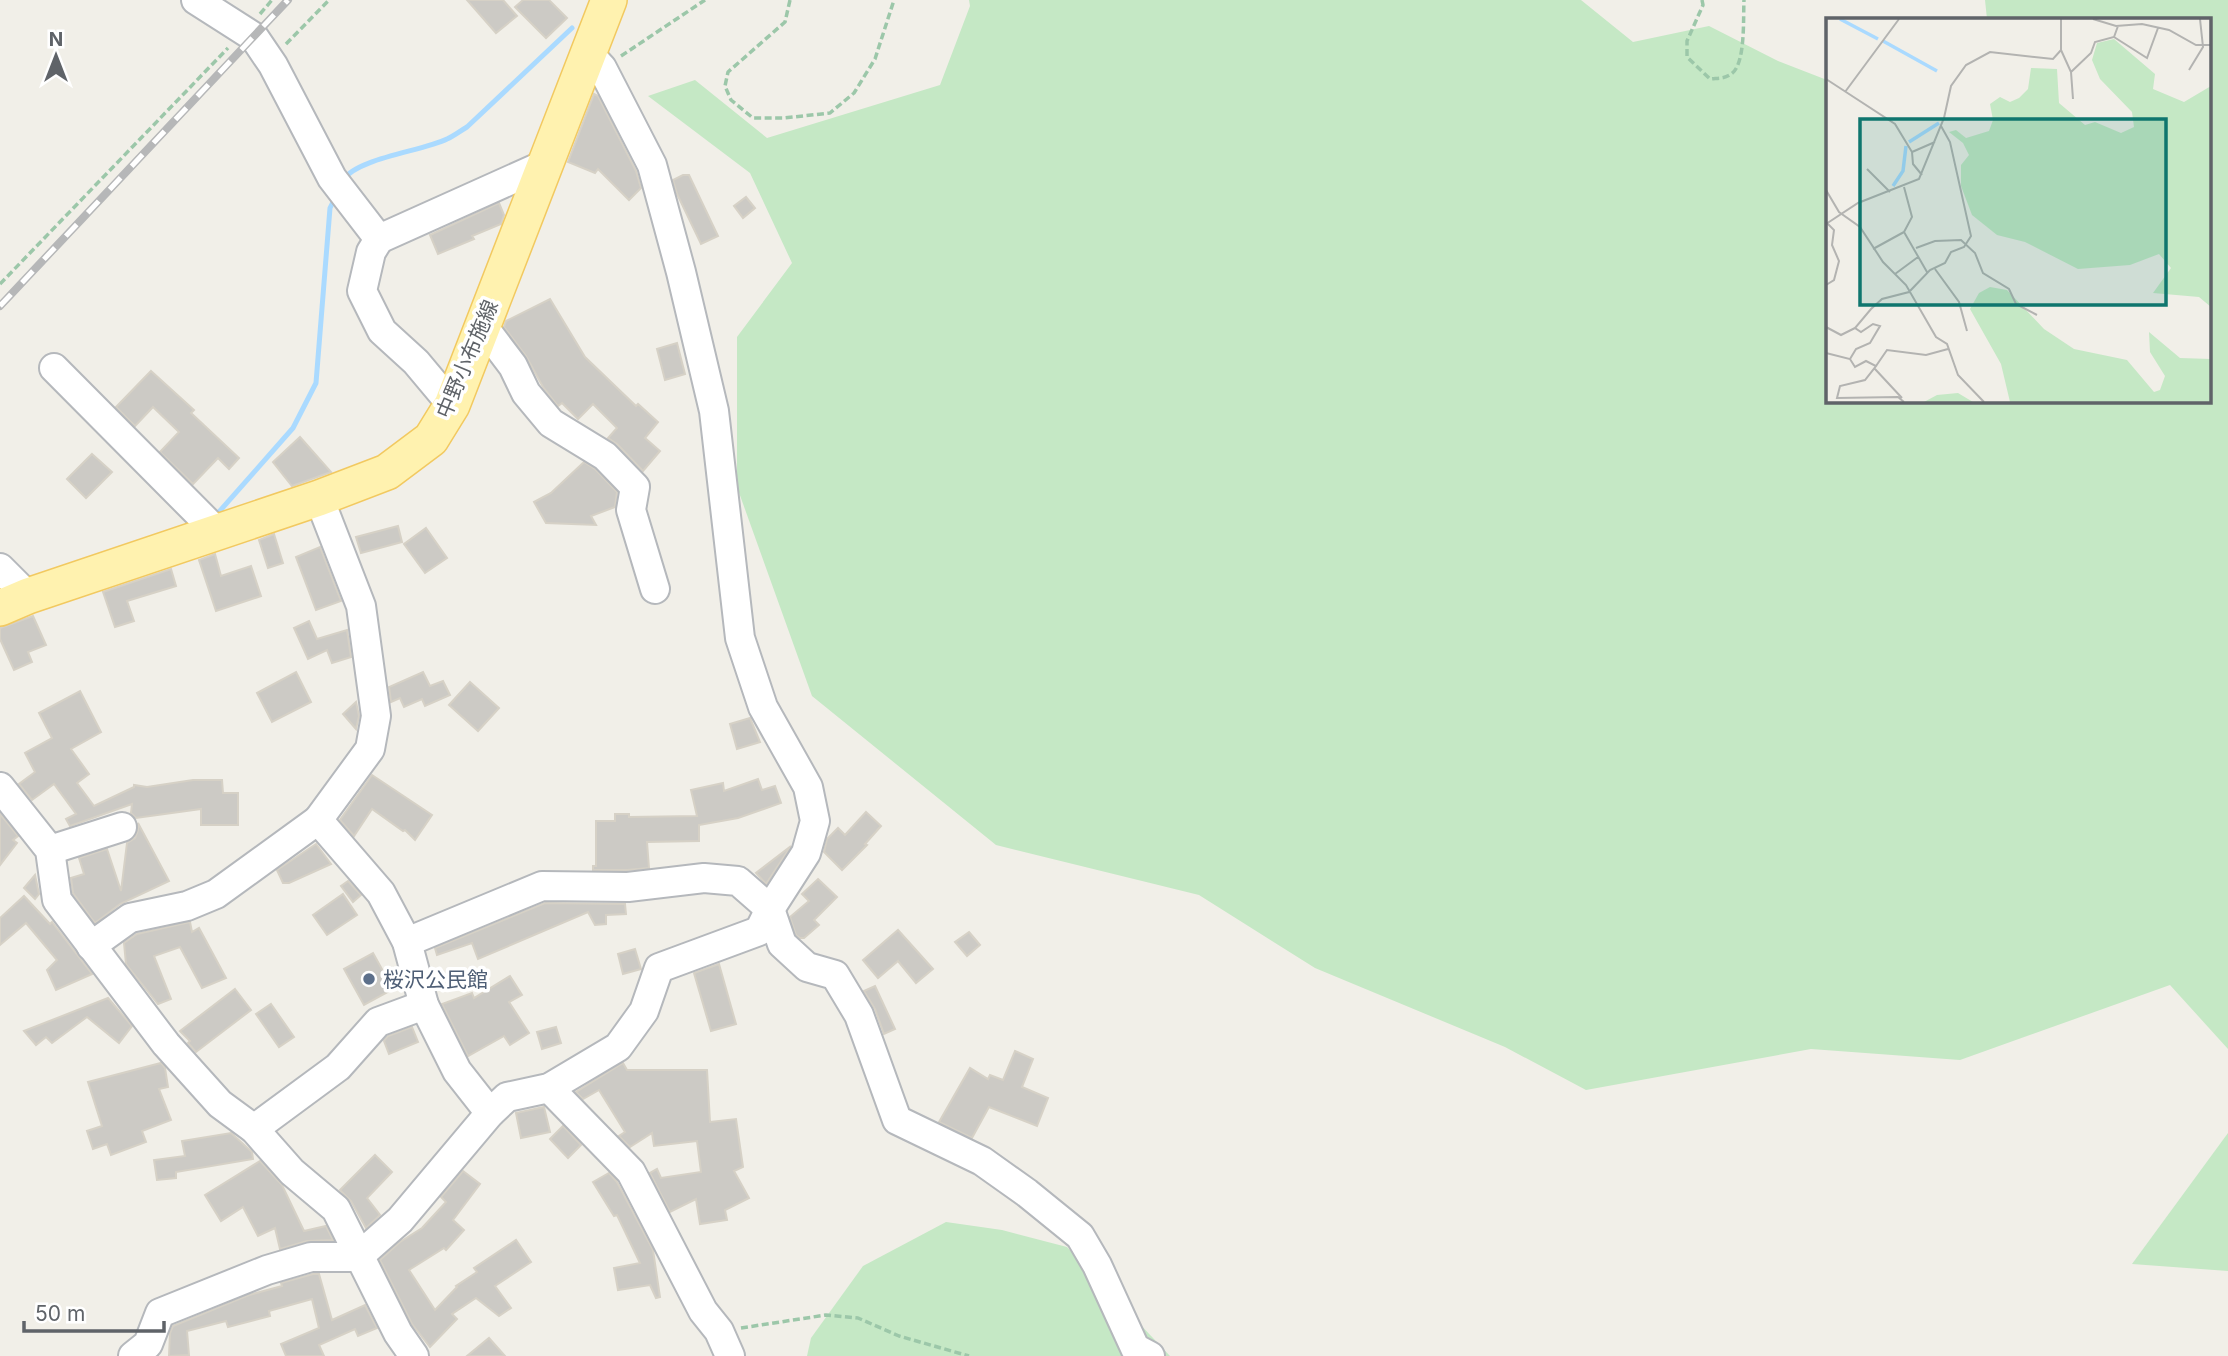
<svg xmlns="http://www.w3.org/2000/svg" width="2228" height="1356" font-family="Inter,'Noto Sans JP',sans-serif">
<rect width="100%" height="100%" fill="#f1efe8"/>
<g fill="#c5e8c5">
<polygon points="969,0 1581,0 1633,42 1709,26 1778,61 1827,80 1827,401 2209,401 2209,19 1987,19 1985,0 2228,0 2228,1049 2170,985 1960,1060 1811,1049 1586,1090 1505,1047 1315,968 1199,895 996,845 812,696 737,487 737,337 792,263 750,173 648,96 695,80 767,138 940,85 970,6"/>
<polygon points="2228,1133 2228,1271 2132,1264"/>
<polygon points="946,1222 1002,1230 1067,1247 1170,1356 807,1356 811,1338 863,1266"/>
</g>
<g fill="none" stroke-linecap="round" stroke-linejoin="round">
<g stroke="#aadaff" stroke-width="5">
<path d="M 343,180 C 357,158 423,151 447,139 C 454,136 460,131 467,127 L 572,28"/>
<polyline points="218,513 293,428 316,383 330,208 335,198"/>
</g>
</g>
<g fill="#cccac5" stroke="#d6d1c6" stroke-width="2">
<polygon points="467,0 503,0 517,16 496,33"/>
<polygon points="523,0 549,0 567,18 546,38 515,7"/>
<polygon points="594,94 598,96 636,171 641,188 629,200 598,169 595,173 568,162"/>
<polygon points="683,175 689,175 718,236 701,244 677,194 673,180"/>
<polygon points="746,197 755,208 743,218 734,206"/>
<polygon points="499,203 504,215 501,224 472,236 474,239 438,254 430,235"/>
<polygon points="550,299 585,357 636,406 638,404 658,422 645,438 660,451 643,471 617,444 608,438 617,428 593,404 578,419 562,403 558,406 543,387 526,356 504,327 506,321"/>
<polygon points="677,343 685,374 665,380 657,349"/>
<polygon points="151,371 194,410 191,413 239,458 229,469 218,458 193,484 160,452 179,432 153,407 135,426 116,407"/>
<polygon points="300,437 331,472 292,486 273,462"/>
<polygon points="92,454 112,472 86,498 67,479"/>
<polygon points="584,462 595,469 617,492 615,507 591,516 596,525 546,523 534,502 551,493"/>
<polygon points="398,526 402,542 361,553 356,537"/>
<polygon points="426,528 447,558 425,573 404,544"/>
<polygon points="274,534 283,563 268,568 259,540"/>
<polygon points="320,547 341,601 316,610 296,557"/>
<polygon points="215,554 221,576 251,566 261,596 216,611 199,560"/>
<polygon points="171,569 176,586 127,601 134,621 115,627 103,592"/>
<polygon points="33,616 46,645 28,652 32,662 14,670 0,639 0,628"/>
<polygon points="309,621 317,639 347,630 351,657 332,663 327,650 308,659 294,628"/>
<polygon points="296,672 311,702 272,722 257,693"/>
<polygon points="423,672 430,686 443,681 450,695 425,706 422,699 404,707 400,698 391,702 389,687"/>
<polygon points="470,682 499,708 478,731 449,705"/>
<polygon points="80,691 101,732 71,749 89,774 77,783 94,806 134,787 134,785 147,787 193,780 222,780 223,793 238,793 238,825 201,825 201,809 136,818 131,813 132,804 70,826 66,819 76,814 54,784 32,800 19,784 35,772 25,753 52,738 39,713"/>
<polygon points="356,702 359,716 356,729 343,714"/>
<polygon points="750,718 760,742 737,749 730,724"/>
<polygon points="372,775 432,815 415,840 405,830 403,831 372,809 354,836 340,820"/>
<polygon points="758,779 762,790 775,786 781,803 738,818 699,825 699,841 647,842 649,868 627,870 593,870 593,866 596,866 596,821 615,821 615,814 629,814 629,817 697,816 691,790 723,783 724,791"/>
<polygon points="866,812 881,826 865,844 867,845 842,870 824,852 827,839 838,828 845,835"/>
<polygon points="0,814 18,836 13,840 17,843 0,865"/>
<polygon points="138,823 169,881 120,904 95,923 73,893 71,878 84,874 79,858 107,849 121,891 127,843 135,838 138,830"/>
<polygon points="316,844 331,864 289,883 283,883 277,870"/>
<polygon points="791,846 766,884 756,873"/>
<polygon points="35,875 39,894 35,899 24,888"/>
<polygon points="818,879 837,897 814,920 819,925 804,938 800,938 796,935 790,917 809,901 802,894"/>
<polygon points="348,881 361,895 353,902 341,886"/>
<polygon points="343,894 357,915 327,935 313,915"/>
<polygon points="24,896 50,924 52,922 92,974 56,990 47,970 57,960 26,923 0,945 0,918"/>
<polygon points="545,903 625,904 626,914 606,915 606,924 595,925 588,912 478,959 472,943 437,955 435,948"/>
<polygon points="190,922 192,932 199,928 226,978 202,988 180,947 154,956 171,999 158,1004 126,964 124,943 137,934"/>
<polygon points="898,930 933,969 916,983 898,961 878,978 863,960"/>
<polygon points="969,932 980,945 967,956 955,942"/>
<polygon points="635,949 641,969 623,974 618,954"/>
<polygon points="373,953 393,989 364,1005 344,969"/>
<polygon points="719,964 736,1024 711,1031 694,973"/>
<polygon points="510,976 522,995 509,1002 529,1033 510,1045 504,1036 468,1056 442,1004 472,993 474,998"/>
<polygon points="875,986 895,1029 884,1034 875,1009 864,991"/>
<polygon points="235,989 251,1010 196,1052 188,1043 190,1041 180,1031"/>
<polygon points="108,998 132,1026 119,1043 87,1017 52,1043 46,1037 36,1045 24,1031"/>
<polygon points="271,1004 294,1037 279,1047 256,1014"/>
<polygon points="412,1027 418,1042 389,1054 384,1041 388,1036"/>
<polygon points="556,1027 561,1043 542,1049 537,1032"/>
<polygon points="1015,1051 1033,1059 1022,1087 1048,1098 1037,1126 989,1107 972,1138 939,1122 970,1068 988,1079 990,1075 1003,1080"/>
<polygon points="161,1063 165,1068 168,1087 159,1089 171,1120 142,1131 146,1142 111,1155 107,1144 93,1149 87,1131 102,1126 88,1082"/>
<polygon points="623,1063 627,1070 707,1070 710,1122 736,1119 743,1167 734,1171 749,1198 725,1210 727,1220 700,1224 696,1199 670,1212 650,1173 657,1169 661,1178 701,1172 697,1141 654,1146 652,1133 630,1147 619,1136 625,1132 599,1090 583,1099 576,1092"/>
<polygon points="544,1107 550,1132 521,1138 516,1113"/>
<polygon points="563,1126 581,1145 568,1158 550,1139"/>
<polygon points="231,1133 252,1152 253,1159 176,1172 176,1178 157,1180 154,1160 185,1156 182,1141"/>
<polygon points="375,1155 392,1172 367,1198 380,1215 366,1228 351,1201 340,1190"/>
<polygon points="260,1161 282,1185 304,1231 326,1226 333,1240 307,1241 280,1249 275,1228 258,1236 243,1207 221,1221 205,1195"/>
<polygon points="463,1171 480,1184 453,1220 464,1230 446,1250 444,1248 409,1270 435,1310 457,1287 456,1286 477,1272 474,1268 516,1240 531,1262 495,1286 511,1308 499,1316 476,1298 452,1314 457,1319 430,1347 412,1324 380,1260 400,1242 422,1228 446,1202 441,1197"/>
<polygon points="609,1173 617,1182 653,1250 660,1297 656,1298 650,1285 618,1290 614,1268 640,1263 617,1215 614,1216 593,1182"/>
<polygon points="313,1274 319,1274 332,1320 365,1305 377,1328 358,1336 355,1329 319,1345 324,1356 286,1356 281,1344 319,1328 312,1299 269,1311 270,1316 228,1327 226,1321 187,1331 189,1355 169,1356 170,1333 173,1326 249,1295 282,1286 281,1283"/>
<polygon points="489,1338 505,1356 467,1356"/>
</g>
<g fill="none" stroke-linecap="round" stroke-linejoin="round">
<defs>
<g id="minor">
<polyline points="196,0 254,37 273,65 332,178 379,239 371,252 362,291 382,331 416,362 452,405"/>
<polyline points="379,239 546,164"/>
<polyline points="482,325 513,366 526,393 551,423 605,456 635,487 631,510 655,589"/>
<polyline points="54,368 217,532"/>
<polyline points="319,498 361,606 376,716 370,749 318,820 381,893 407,942 424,1005 457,1071 490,1113"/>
<polyline points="0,568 28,596"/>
<polyline points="0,787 50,850 57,900 166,1044 220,1104 254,1129 292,1172 336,1209 398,1333 414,1356"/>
<polyline points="50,850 122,827"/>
<polyline points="407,942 542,886 628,887 704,878 738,881 770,909 782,944 807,967 835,975 859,1015 897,1120 982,1161 1027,1193 1080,1236 1097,1265 1135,1348 1150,1356"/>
<polyline points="91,946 130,918 187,906 216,894 318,820"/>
<polyline points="549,1088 631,1172 703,1311 719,1331 730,1356"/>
<polyline points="254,1129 338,1067 378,1022 424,1005"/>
<polyline points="133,1356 148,1344 160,1313 267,1270 311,1257 358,1257 400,1220 490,1113 507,1097 549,1088 618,1047 644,1011 659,968 759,931 770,909 806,853 815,821 808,787 763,707 740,638 714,411 681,272 652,165 602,68 589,54"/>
</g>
<polyline id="major" points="0,608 28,596 319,498 387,472 431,439 452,405 609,0"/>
</defs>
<use href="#minor" stroke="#b5b8bc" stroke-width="32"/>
<use href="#major" stroke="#f2c960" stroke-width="38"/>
<g stroke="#9cc7a9" stroke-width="3.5" stroke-dasharray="7 3.5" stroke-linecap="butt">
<polyline points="790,0 785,22 728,72 725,86 731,100 753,118 784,118 830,113 854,93 875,59 894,0"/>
<path d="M 1702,0 L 1703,5 L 1687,41 L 1687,57 L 1710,79 C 1717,78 1725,79 1731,74 C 1746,65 1743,17 1744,0"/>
<polyline points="260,14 272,0"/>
<polyline points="286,44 329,0"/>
<polyline points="621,56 705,0"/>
<polyline points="0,284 228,48"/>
<polyline points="741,1328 826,1315 858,1318 899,1336 969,1356"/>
</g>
<use href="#minor" stroke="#fff" stroke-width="28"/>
<use href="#major" stroke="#fff2af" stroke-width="35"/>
<defs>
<polyline id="rail" points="0,306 288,0"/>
</defs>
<use href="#rail" stroke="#b6b7b8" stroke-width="8"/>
<use href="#rail" stroke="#fff" stroke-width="5" stroke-dasharray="16" stroke-linecap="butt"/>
</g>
<circle fill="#5c6f8a" stroke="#fff" stroke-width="2.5" cx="369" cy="979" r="7"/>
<g text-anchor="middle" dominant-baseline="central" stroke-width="7" stroke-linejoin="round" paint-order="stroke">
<g font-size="21" fill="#5f6368" stroke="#fff">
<text transform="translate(467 359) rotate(-67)">中野小布施線</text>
</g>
<g font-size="21" fill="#4e5e75" stroke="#fff" text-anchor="start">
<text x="383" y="979">桜沢公民館</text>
</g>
</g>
<g transform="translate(1826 18)">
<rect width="385" height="385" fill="#f1efe8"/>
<path d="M 288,21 L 329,56 L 327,71 L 358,84 L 385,68 L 385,289 L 373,279 L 327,275 L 345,250 L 333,236 L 304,247 L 252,251 L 199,224 L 171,217 L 146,197 L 135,168 L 135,147 L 143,137 L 137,125 L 123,114 L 130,112 L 140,120 L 163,113 L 167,102 L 164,86 L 174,79 L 184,84 L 193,80 L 202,71 L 205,50 L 231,51 L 233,85 L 259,107 L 269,104 L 295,115 L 308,109 L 306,94 L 274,61 L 266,42 L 271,25 ZM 164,269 L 181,272 L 218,311 L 248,331 L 301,342 L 328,374 L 334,372 L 339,358 L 324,334 L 323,314 L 354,340 L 385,341 L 385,384 L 184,384 L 175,346 L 144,291 L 153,275 ZM 132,375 L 147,384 L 98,384 L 111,377 Z" fill="#c5e8c5"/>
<path fill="none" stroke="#aadaff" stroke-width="3.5" d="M 14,1 L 52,21M 57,23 L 111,53M 83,124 L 113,105M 67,168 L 77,153 L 80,128"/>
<path fill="none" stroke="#b3b3b1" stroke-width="2" d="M 267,1 L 290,8 L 316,6 L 343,12 L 370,27 L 385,27M 288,19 L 321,40 L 332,10M 235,32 L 245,54 L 247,81M 363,52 L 377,29 L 374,1M 245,54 L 265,35 L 269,24 L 288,19 L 292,8M 0,61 L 69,106 L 86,134 L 87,146 L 96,157M 19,74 L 73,1M 86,134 L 109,124M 41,151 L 64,174M 78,169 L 86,199 L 78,214 L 101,254M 0,172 L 13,194 L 34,209 L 57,244 L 80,267 L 110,319 L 121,326 L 132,357 L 158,384M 0,206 L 32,185 L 93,161 L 118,100 L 125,68 L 140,47 L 164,34 L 227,41 L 235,32 L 235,1M 90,230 L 109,223 L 135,222 L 149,235 L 157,255 L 183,271 L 190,286 L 211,297M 47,231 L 78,214M 109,251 L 133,284 L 141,313M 69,256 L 92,239M 0,267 L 8,262 L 13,243 L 6,227 L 8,212 L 1,205M 0,309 L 15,317 L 29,310M 0,335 L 24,341 L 29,349 L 40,343 L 50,348 L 39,362 L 14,368 L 11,380 L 72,379 L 78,384M 24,341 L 30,331 L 44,325 L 54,308 L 47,306 L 35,314 L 29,310 L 45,291 L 56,281 L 83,274 L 104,252 L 119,245 L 125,234 L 138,229 L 145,218 L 124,124 L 115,108M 50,348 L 61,332 L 100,337 L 122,331M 49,351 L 76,380"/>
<path fill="#0f766e" fill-opacity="0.15" stroke="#0f766e" stroke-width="3.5" d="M 34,101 L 340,101 L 340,287 L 34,287 Z"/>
<rect width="385" height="385" fill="none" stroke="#5f6368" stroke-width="3.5"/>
</g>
<g transform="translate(56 56)" stroke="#ffffff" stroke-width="5" paint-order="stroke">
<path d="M0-5L12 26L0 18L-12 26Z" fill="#5f6368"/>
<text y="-10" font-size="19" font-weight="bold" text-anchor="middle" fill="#5f6368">N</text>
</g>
<path d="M24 1321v10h140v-10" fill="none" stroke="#5f6368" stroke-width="3.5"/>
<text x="35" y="1321" font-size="21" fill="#5f6368" stroke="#ffffff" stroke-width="5" paint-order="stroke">50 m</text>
</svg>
